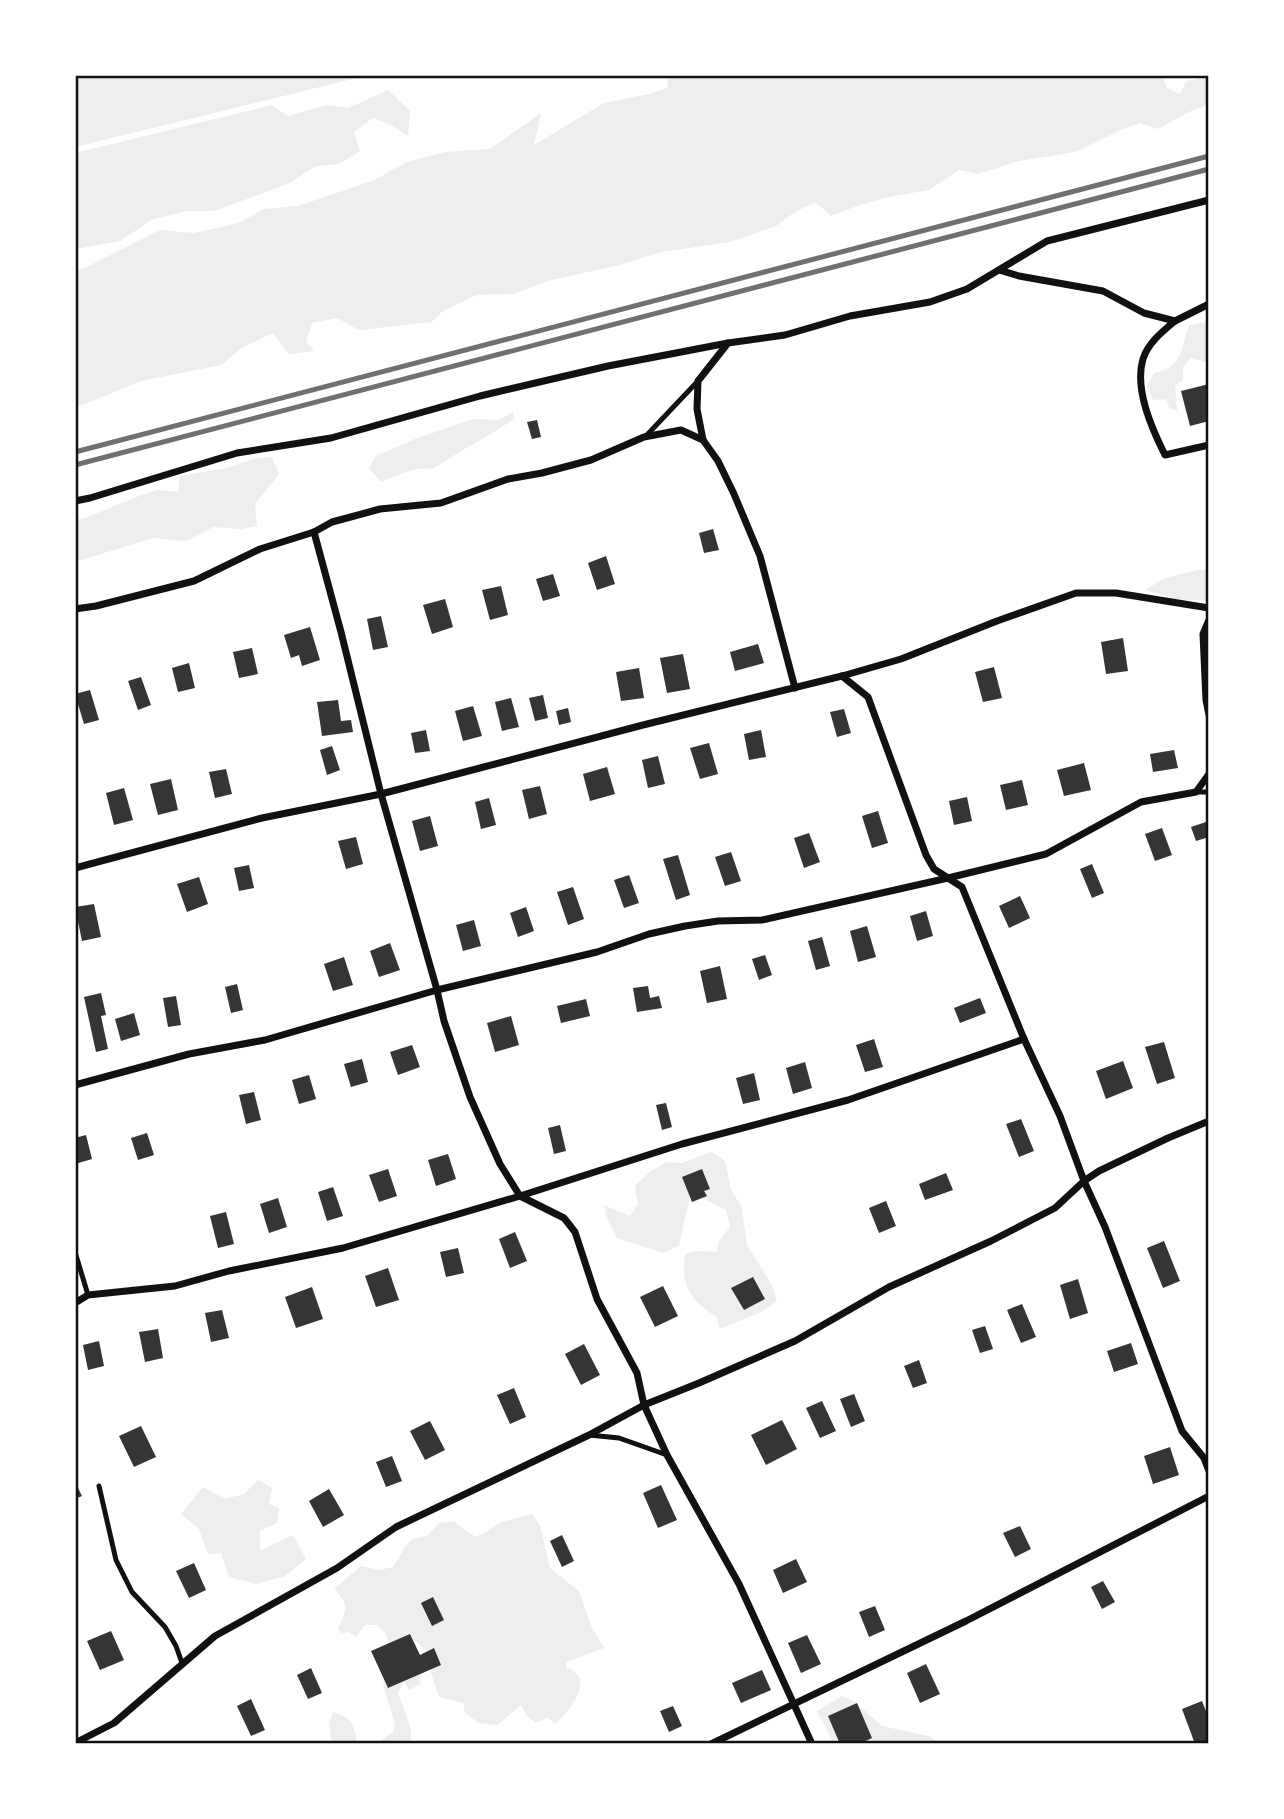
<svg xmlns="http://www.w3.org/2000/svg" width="1284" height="1819" font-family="'PT Sans',sans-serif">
<rect width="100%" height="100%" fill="#fff"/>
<g fill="#eee">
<polygon points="75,75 369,75 75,147"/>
<polygon points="668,75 1162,75 1167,88 1180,94 1186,81 1209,77 1209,104 1189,112 1158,129 1140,123 1123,129 1075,152 1019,161 978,174 959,170 929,190 888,197 857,206 831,216 815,202 795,212 776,226 730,242 661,252 620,265 547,281 514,294 477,295 443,311 432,322 359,330 337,318 312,323 306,342 314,351 289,354 273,333 242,348 221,365 141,381 75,408 75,271 85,268 160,230 194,233 239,223 264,209 298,206 372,181 407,162 446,152 490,149 541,113 534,145 604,103 649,94 667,88"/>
<polygon points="388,90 410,111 408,136 389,124 373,118 354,132 360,151 339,164 316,166 288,184 214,211 188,211 153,219 120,241 75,249 75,153 272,105 288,116 327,105 348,108"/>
<path d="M 1206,322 L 1209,326 L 1209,363 L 1191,358 L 1183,367 L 1183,380 L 1175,385 L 1177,411 L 1170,409 L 1165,399 L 1153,400 L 1147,385 L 1154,373 C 1183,367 1181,349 1189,325 Z"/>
<path d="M 513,412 L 514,419 C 488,437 459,451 433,469 C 417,465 396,476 381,482 L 369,468 L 376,456 L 415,439 L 473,419 L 498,420 Z"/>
<polygon points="272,457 279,474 255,504 257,526 241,529 213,527 186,541 153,538 75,562 75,519 83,519 139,496 157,490 178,492 180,476 227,468 253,459"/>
<polygon points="1197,570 1209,570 1209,601 1176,599 1145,590 1163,579"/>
<path d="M 712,1152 L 725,1161 L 731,1190 L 741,1205 L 747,1245 L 772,1285 L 777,1301 L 763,1311 L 720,1329 L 716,1316 C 690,1301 681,1285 685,1254 L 696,1251 L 717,1252 L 719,1241 L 730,1227 L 726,1210 L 704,1199 L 690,1195 L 679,1246 L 663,1253 L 617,1238 L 606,1217 L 604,1205 L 630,1216 L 638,1204 L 635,1186 L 651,1171 L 667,1162 L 682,1163 Z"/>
<polygon points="258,1480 272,1488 269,1504 279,1508 277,1523 260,1531 260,1551 293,1535 306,1559 285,1576 257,1584 229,1577 221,1553 208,1554 199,1529 181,1514 203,1487 225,1499 244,1494"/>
<path d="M 532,1514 L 540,1526 L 550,1568 L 579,1591 L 591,1626 L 604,1648 L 566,1662 L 566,1668 C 598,1676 568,1712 556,1724 L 547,1718 L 536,1723 L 527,1716 L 521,1705 L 498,1725 L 479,1723 L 465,1713 L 463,1703 L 439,1697 C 437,1690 434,1683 432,1675 C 428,1656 428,1649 411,1638 L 422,1667 L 420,1684 L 409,1690 L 404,1681 L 398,1693 L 411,1729 L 411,1744 L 376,1744 L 393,1732 L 395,1725 L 383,1684 L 394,1665 L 391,1646 L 385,1633 L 377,1625 L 365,1625 L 356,1637 L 349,1632 L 341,1633 L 338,1629 C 346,1611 350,1604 334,1589 L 361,1566 L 379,1570 L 393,1567 L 405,1547 L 412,1539 L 427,1536 L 439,1523 L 454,1521 L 467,1532 L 477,1537 L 502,1522 Z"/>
<polygon points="842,1696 855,1702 882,1726 929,1736 940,1743 834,1744 817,1711"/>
<path d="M 333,1712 C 352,1718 354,1724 357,1743 L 332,1744 L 329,1723 Z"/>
</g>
<g fill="#353535">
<polygon points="1209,384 1209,421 1190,426 1181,391"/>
<polygon points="537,420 541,437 532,439 527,422"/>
<polygon points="713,529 719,550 704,553 699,533"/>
<polygon points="606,556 615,584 597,590 588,563"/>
<polygon points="553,574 560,596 543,601 536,579"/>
<polygon points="501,586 508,615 490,620 482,590"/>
<polygon points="445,599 453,627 432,634 423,605"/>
<polygon points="381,616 388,647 373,650 367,619"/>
<polygon points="310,627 320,660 302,666 299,655 291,658 284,635"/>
<polygon points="1123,638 1128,671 1106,674 1101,642"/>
<polygon points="758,644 764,663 735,671 730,652"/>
<polygon points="252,648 258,674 239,678 233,652"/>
<polygon points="683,654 690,689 667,693 660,658"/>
<polygon points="189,663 195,688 178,692 172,668"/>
<polygon points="994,667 1002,698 983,702 975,672"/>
<polygon points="639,668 644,698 621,701 616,672"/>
<polygon points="141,677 151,705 138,710 128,681"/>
<polygon points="90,690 99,720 84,724 75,694"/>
<polygon points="543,695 548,718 535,721 529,698"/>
<polygon points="511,698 519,727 502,731 495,702"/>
<polygon points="338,700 341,721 351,720 353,732 322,736 317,702"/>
<polygon points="473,706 482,736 463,741 455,711"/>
<polygon points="568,708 571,722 559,725 556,711"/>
<polygon points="844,709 851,733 837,737 830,712"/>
<polygon points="426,730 430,751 415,753 411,733"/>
<polygon points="761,730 766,757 749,760 744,734"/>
<polygon points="709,743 718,774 700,779 690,748"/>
<polygon points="332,746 340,770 327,775 320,750"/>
<polygon points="1174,750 1178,768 1153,772 1150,754"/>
<polygon points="658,756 665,784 648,788 642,760"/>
<polygon points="1084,763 1091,790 1064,796 1057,770"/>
<polygon points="607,767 615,794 590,801 583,774"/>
<polygon points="226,769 232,794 215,798 209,772"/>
<polygon points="171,779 178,810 158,815 150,784"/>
<polygon points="1022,780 1028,805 1006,810 1000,785"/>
<polygon points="540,786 547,814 529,819 522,790"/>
<polygon points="124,788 133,820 114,825 106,793"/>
<polygon points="967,797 972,821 954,825 949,801"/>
<polygon points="489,798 496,825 481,829 475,802"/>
<polygon points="878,811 888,843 872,848 862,816"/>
<polygon points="430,816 438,846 420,851 412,821"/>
<polygon points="1209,821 1209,837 1196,841 1191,827"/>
<polygon points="1162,828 1172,855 1155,861 1145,834"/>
<polygon points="809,833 820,862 804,868 794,838"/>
<polygon points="356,837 363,864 346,869 338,841"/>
<polygon points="731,852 741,881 725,886 715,857"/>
<polygon points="678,855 690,895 676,900 663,859"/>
<polygon points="1092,864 1104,893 1092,898 1080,869"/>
<polygon points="249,865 254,888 239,891 234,868"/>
<polygon points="629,875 639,903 624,908 614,880"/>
<polygon points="199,877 208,904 187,912 177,884"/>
<polygon points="573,887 584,919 568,925 557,892"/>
<polygon points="1020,896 1030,918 1009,928 999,906"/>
<polygon points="94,904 101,937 82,941 75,907"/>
<polygon points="526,907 534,931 518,937 510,913"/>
<polygon points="926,911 933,936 917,941 910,916"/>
<polygon points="474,920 481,946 463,951 456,925"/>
<polygon points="867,926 876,957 858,962 850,931"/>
<polygon points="822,937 830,966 816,970 808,941"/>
<polygon points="390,943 400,970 379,977 370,951"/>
<polygon points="765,955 772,975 759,980 752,959"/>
<polygon points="344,957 353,985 333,991 324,964"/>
<polygon points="720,966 727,999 707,1003 700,971"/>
<polygon points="237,984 243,1010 231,1013 225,987"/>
<polygon points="648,986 650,998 659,996 662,1008 637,1012 633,988"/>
<polygon points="101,993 106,1015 101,1016 108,1049 96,1052 84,997"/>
<polygon points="176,996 181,1025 168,1027 163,998"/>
<polygon points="980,998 986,1013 960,1023 954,1008"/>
<polygon points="586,999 590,1016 561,1023 557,1006"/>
<polygon points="134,1013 140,1035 121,1041 115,1019"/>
<polygon points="511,1016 519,1045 495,1052 487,1023"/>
<polygon points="874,1039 883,1067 865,1072 856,1045"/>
<polygon points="1164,1042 1175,1078 1157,1084 1145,1047"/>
<polygon points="412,1045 420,1067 398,1075 390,1052"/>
<polygon points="362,1059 368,1082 351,1087 344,1064"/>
<polygon points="1123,1061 1133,1088 1106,1099 1096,1071"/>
<polygon points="805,1062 812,1088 793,1094 786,1068"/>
<polygon points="754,1073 760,1100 743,1104 736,1078"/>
<polygon points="309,1075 316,1099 299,1104 292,1080"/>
<polygon points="254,1092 261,1120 246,1124 239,1095"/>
<polygon points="666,1103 672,1127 662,1130 656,1105"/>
<polygon points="1021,1119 1034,1151 1019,1157 1006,1124"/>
<polygon points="560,1125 566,1151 554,1154 548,1128"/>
<polygon points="147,1133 154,1155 138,1160 131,1138"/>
<polygon points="86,1135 92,1159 75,1164 75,1138"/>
<polygon points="448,1154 456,1179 436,1186 428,1160"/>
<polygon points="388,1169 397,1196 379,1202 369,1175"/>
<polygon points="702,1169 710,1189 704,1191 707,1196 692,1202 682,1177"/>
<polygon points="946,1173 953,1190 925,1200 919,1184"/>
<polygon points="333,1187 343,1216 327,1221 318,1192"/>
<polygon points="278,1198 287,1227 269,1233 260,1204"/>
<polygon points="886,1201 896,1226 879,1233 869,1208"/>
<polygon points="226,1212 234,1244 218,1248 210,1216"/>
<polygon points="515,1232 527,1261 510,1268 499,1239"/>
<polygon points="1164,1241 1180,1281 1163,1288 1147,1248"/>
<polygon points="458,1248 464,1273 446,1277 440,1252"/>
<polygon points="388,1268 399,1300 376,1307 365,1276"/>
<polygon points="753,1277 765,1299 744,1310 731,1288"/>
<polygon points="1078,1279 1088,1313 1070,1319 1060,1285"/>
<polygon points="663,1286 678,1316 655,1327 640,1297"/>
<polygon points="312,1287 323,1319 296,1328 285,1297"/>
<polygon points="1022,1304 1036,1337 1021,1343 1007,1310"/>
<polygon points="222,1310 229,1338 211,1342 205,1313"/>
<polygon points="985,1326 993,1349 980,1353 972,1330"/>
<polygon points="158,1329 163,1358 145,1362 139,1332"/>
<polygon points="99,1341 104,1366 88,1370 83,1345"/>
<polygon points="1131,1343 1138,1364 1114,1372 1107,1351"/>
<polygon points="584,1344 600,1375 581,1385 565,1354"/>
<polygon points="919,1360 927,1383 913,1388 904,1366"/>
<polygon points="514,1388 526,1417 510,1424 497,1395"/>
<polygon points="854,1394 865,1421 851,1427 840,1399"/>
<polygon points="822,1401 836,1431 820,1438 806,1408"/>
<polygon points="782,1420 797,1449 766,1465 751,1435"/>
<polygon points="430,1421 445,1450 425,1460 410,1431"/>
<polygon points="141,1426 156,1457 134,1467 119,1436"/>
<polygon points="1170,1447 1179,1475 1153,1484 1144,1456"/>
<polygon points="392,1456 402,1481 386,1487 376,1462"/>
<polygon points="75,1482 82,1496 75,1499"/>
<polygon points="661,1485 677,1520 658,1528 643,1493"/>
<polygon points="329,1489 344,1515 323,1527 309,1501"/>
<polygon points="1020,1526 1031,1549 1015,1557 1003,1533"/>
<polygon points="562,1535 574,1561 562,1567 550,1541"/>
<polygon points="796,1559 807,1582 783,1593 773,1570"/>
<polygon points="194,1563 206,1590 189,1598 176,1571"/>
<polygon points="1103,1581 1115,1602 1102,1609 1091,1587"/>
<polygon points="433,1597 444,1620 432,1626 421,1603"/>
<polygon points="875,1606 885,1630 869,1637 859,1612"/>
<polygon points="111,1631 124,1660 100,1670 87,1641"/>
<polygon points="410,1634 420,1655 434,1648 441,1665 388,1688 371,1651"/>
<polygon points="807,1635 821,1664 801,1673 788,1643"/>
<polygon points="926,1664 940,1694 920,1703 907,1673"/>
<polygon points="311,1668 322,1693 308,1699 297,1675"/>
<polygon points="762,1670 771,1690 741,1703 732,1683"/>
<polygon points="251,1699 265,1730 251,1736 237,1706"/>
<polygon points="1202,1701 1209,1719 1209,1741 1195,1744 1182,1709"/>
<polygon points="857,1703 872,1738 859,1744 840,1744 828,1716"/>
<polygon points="673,1706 682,1726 669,1732 660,1711"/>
</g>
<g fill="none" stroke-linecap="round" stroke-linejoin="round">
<g stroke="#111" stroke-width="5">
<polyline points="645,437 698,381"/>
<polyline points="1196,792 1209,792"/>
<polyline points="75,1252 88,1295"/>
<polyline points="589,1435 619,1438 667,1455"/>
<polyline points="99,1486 116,1560 132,1592 165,1627 176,1646 182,1663"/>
</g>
<g stroke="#111" stroke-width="7">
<path d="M 999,270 L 1019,276 L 1103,291 L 1144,313 L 1175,321 C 1163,331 1148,343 1143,359 C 1134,389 1152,429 1165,455 L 1209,445"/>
<polyline points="1175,321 1209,304"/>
<polyline points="75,501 90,498 237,453 331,438 480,396 608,366 728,343"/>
<polyline points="314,532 341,632 381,794 437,990 444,1021 470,1097 500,1164 520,1196 564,1218 575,1232 597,1299 637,1373 644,1405 667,1455 739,1584 812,1744"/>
<polyline points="75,609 96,606 194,581 260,549 314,532 332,522 380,509 441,503 508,479 542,473 591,460 644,437 681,430 703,440"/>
<polyline points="1209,620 1203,634 1206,700 1209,715"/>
<polyline points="842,676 868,697 926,855 934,869 962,887 1024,1039 1060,1116 1084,1181 1105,1227 1182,1431 1204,1458 1209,1471"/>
<polyline points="795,688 760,556 734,494 718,461 703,440 697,409 698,381 728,343 785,335 850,316 930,302 967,289 1047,241 1209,200"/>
<polyline points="75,868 262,818 381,794 643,725 842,676 901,659 997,621 1076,593 1116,593 1209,608"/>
<polyline points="75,1085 189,1054 265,1040 437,990 597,952 649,934 685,926 718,921 762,920 948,878 1046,854 1141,802 1196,792 1209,774"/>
<polyline points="75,1303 88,1295 175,1286 229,1271 343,1248 520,1196 682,1144 848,1100 1024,1039"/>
<polyline points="75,1743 114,1723 215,1636 337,1568 396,1527 589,1435 644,1405 699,1383 795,1341 889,1287 991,1241 1055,1208 1084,1181 1099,1171 1168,1138 1209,1121"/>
<polyline points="711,1744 966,1621 1209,1496"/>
</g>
<g stroke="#707070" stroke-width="5">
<polyline points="75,452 1209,156"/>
<polyline points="75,465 1209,169"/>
</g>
</g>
<rect width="1284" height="1819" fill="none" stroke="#ffffff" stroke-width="154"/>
<rect x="77" y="77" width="1130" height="1665" fill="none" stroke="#111" stroke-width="2.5"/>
</svg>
